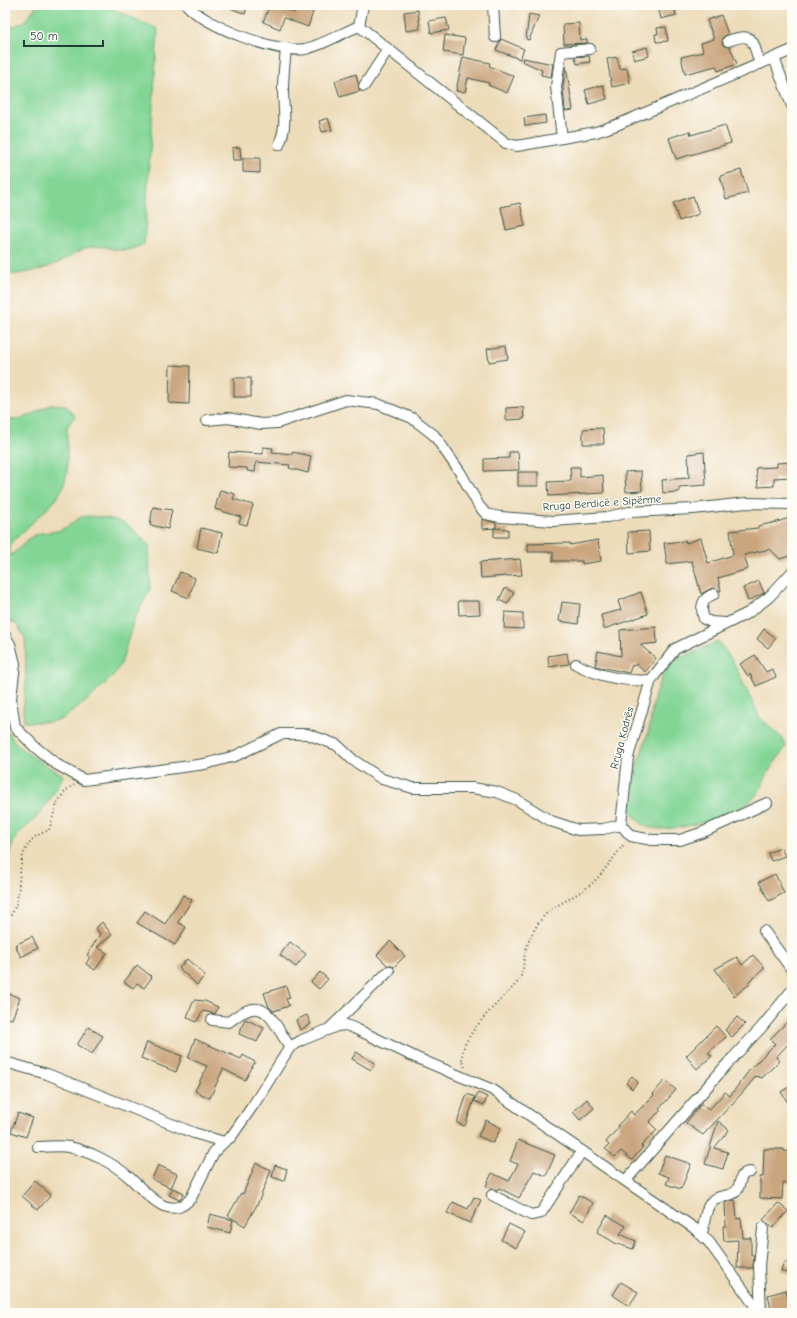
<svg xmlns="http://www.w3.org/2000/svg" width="797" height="1318" font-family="'Comic Neue',sans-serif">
<rect width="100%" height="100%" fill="#fdfcf7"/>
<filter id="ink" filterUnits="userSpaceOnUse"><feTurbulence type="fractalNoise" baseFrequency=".025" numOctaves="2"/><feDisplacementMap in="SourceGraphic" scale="8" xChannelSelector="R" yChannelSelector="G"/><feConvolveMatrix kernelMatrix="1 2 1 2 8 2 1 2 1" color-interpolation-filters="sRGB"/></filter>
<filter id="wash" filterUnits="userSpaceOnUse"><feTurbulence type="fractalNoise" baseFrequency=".012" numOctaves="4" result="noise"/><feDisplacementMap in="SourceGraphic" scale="16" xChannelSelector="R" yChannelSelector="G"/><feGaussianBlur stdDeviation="0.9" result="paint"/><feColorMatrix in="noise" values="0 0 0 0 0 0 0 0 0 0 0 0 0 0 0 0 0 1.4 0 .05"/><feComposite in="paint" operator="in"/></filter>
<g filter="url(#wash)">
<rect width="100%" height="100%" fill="#eddcba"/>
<g fill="#83d596" stroke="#518965">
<path d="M 37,5 L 103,5 L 158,29 L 144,244 C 117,258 113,243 90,247 C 81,248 70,257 62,261 C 44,270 25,274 5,275 L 5,30 L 24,22 Z"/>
<path d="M 51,404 L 65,405 L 75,416 L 67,427 L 67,473 L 63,487 L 56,500 L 11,543 L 8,557 C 18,551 23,543 31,537 C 43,530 49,534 60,530 C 68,527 74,521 81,517 C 89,514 118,519 126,524 C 134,530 141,538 149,545 L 150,589 L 134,619 L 121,664 L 112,677 L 89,699 L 64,718 L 50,722 L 24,722 L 23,709 L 26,682 L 25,638 L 17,625 L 5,618 L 5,420 C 23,421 36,412 51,404 Z"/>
<path d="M 718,641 L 732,660 L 760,718 L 783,739 L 786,746 C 781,755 774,763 769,771 C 763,781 761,792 752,800 C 733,816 676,833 651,828 C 643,827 632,816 630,808 C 625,788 644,749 649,729 C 652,719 651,709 654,699 C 658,684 665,670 674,658 C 686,657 706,647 718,641 Z"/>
<path d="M 5,661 C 10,684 4,706 8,729 C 11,748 48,766 63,775 C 59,787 43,810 35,819 C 28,826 18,832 14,841 C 5,858 11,876 5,894 Z"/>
</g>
<g id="blocks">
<g fill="#caa67f">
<polygon points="223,5 248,5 245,14"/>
<polygon points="270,5 276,5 294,13 296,6 313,12 308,27 284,18 280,29 263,22"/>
<polygon points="658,5 674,5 676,15 661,19"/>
<polygon points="418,10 420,29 406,31 404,12"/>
<polygon points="529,14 539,16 529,40 526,39"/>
<polygon points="721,15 728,34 723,37 722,43 724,46 730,47 737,64 718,71 716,66 685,74 681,57 703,52 701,43 714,39 707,20"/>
<polygon points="446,18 449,30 431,33 429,21"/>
<polygon points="579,23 580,40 587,39 587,43 564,44 563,24"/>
<polygon points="666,27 668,41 656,42 655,34 658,34 657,28"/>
<polygon points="445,35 465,38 463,55 443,52"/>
<polygon points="501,39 524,49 520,59 496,50"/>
<polygon points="647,47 649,56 634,60 632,51"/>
<polygon points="589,56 590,62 577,64 575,57"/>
<polygon points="463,57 490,63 489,66 514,76 507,93 488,85 489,83 468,78 465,92 456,91"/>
<polygon points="617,57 620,69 627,68 630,83 612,87 607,59"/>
<polygon points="523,58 553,64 551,77 541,75 542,70 522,61"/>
<polygon points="566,66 573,110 565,111 563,87"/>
<polygon points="356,74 360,91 340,97 335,81"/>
<polygon points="603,85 607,99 589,104 585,90"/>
<polygon points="545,115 546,123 525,126 524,118"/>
<polygon points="328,118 332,130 322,132 319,121"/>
<polygon points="725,125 731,143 676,159 669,138 690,131 691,135"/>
<polygon points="240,147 241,160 233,160 232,148"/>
<polygon points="243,158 260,158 260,173 243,172"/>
<polygon points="741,170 748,193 726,199 720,176"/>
<polygon points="693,196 699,214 679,221 673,203"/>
<polygon points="520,203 525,226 506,230 501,207"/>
<polygon points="506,346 508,359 489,362 487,349"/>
<polygon points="170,365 190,366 189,404 169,403"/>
<rect x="234" y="378" width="17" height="19"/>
<polygon points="523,407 524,419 506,420 506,408"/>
<polygon points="603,428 604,444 583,444 583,429"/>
<polygon points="263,447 273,448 272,452 292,454 293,452 311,456 308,473 289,468 290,465 256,462 255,472 247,471 247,468 228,467 229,452 263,454"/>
<polygon points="509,452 518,452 519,470 484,471 484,459 509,458"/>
<polygon points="704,452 706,485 679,487 679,492 663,493 662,480 689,478 688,454"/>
<polygon points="792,462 792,477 774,478 774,486 758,487 756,468 777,467 777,463"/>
<polygon points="570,467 580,467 580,477 603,475 604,493 549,496 548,482 571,481"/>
<polygon points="641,471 642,491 626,492 625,472"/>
<rect x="518" y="472" width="20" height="14"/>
<polygon points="220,490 235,494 233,499 253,505 247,525 239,523 241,517 215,509"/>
<polygon points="153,507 172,510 168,529 150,525"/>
<polygon points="792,517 792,555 780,559 770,549 744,555 748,569 718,578 721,591 712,588 701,594 692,561 667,564 664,543 686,541 686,543 701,538 708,563 733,555 730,531 758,528 758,526 777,522"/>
<polygon points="482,519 496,523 496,528 482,529"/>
<polygon points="201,528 222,533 218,553 197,548"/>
<polygon points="494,528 508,529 508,537 494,537"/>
<polygon points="649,531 650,551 629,553 628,532"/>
<polygon points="598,540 601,561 582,564 582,561 553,561 553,552 528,552 528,544 570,543 570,545"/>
<polygon points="520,559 522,575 481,578 480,562"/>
<polygon points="180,572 195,578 189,598 172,591"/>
<polygon points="759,581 764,593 748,601 743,588"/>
<polygon points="505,588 514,593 507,604 499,600"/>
<polygon points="641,592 648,614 604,629 601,615 621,610 618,601"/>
<polygon points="458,601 479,601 480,614 459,615"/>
<polygon points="562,602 580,604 578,624 559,621"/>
<polygon points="505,612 523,613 523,629 504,628"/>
<polygon points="656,627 657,643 640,645 656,658 645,672 636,664 634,666 632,665 629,673 595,666 598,651 621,656 620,630"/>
<polygon points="764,629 776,638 768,648 757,639"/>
<polygon points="567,653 569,664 549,667 548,656"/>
<polygon points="755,655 766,672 772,669 776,677 756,686 750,674 748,676 740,664"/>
<polygon points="781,848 785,856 771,861 768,853"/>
<polygon points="775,874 784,893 769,901 759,882"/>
<polygon points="183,895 192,900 178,922 186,927 175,945 137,923 145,911 165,924"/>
<polygon points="102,922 112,935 97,947 107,953 95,970 86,964 90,957 87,955 100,934 96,928"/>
<polygon points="32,937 38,948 21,957 15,945"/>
<polygon points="390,941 405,956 394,967 387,965 377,955"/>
<polygon points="290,942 306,954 296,967 280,955"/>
<polygon points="753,955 765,968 748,982 750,984 734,996 715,969 737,957 742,965"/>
<polygon points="187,959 205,975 197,985 179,968"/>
<polygon points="137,965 152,977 144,988 137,983 133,988 124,982"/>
<polygon points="320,972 328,979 319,989 311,982"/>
<polygon points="286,986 290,998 286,999 289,1006 274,1011 269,1007 264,993"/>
<polygon points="5,992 20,998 12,1019 5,1017"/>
<polygon points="194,1000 205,1001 218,1007 215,1014 203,1011 196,1022 187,1017"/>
<polygon points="307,1015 311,1024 300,1030 296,1020"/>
<polygon points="737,1017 745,1024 732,1037 725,1030"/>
<polygon points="792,1017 792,1040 776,1057 779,1061 762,1078 756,1076 744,1091 703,1135 686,1123 701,1104 709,1110 725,1092 730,1096 751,1068 775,1044 770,1039"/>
<polygon points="245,1019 264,1028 257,1042 239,1034"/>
<polygon points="716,1026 726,1037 708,1053 712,1056 697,1069 686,1056"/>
<polygon points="88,1027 103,1036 92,1054 77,1045"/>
<polygon points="195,1039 241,1059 243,1055 255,1062 245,1080 223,1069 210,1098 195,1091 207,1066 188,1058"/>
<polygon points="147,1042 182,1056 176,1072 141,1058"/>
<polygon points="356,1052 375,1063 371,1070 352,1059"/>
<polygon points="632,1076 638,1082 632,1089 626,1083"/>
<polygon points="665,1080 676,1090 659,1109 661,1110 649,1122 657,1130 641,1146 643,1147 632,1160 621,1151 615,1157 605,1149 609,1145 606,1142 619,1127 618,1125 631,1111 634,1115 654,1095 653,1094"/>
<polygon points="792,1085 792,1109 781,1092"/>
<polygon points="478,1093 487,1097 484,1105 474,1101"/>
<polygon points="467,1094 475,1097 465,1126 457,1123"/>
<polygon points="587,1099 594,1108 580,1120 573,1112"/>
<polygon points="18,1113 33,1118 26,1137 11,1132"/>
<polygon points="486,1120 501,1128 493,1143 478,1136"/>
<polygon points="718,1121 729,1130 714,1148 728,1152 723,1169 705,1164"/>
<polygon points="518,1140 555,1155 546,1176 534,1171 519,1198 499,1188 497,1190 486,1186 492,1173 509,1181 518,1164 510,1161"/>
<polygon points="764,1149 784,1149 784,1151 792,1152 792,1183 783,1183 782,1199 760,1198 760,1177 763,1177"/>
<polygon points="665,1155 691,1164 681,1189 666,1184 669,1177 658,1173"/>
<polygon points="256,1163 271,1170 258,1203 245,1226 228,1216 241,1193 243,1194"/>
<polygon points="158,1165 177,1174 171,1188 152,1179"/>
<polygon points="275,1165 287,1169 284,1181 272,1177"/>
<polygon points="35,1181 51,1195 38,1210 22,1196"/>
<polygon points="173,1188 184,1193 179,1200 169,1195"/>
<polygon points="579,1195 593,1203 584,1221 569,1213"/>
<polygon points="474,1197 481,1200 470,1223 447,1213 453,1202 468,1209"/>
<polygon points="735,1200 737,1219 741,1218 743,1238 751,1238 751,1255 754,1255 753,1268 737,1268 738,1240 724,1241 723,1226 726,1226 725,1202"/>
<polygon points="778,1203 788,1211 773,1228 763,1220"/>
<polygon points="210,1214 233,1220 230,1233 207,1227"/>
<polygon points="607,1215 626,1226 620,1234 636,1241 633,1249 615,1243 597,1232"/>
<polygon points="509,1224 525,1232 516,1248 501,1240"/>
<polygon points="784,1262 792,1265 792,1275 781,1271"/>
<polygon points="621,1282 638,1292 629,1306 613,1295"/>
<polygon points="786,1290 792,1313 772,1313 768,1295"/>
</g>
</g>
</g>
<g filter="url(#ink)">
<use href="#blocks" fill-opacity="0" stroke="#3e5548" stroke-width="1"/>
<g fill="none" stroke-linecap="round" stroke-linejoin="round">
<defs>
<g id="minor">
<path d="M 187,5 C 205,26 278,54 305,49 C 323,45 342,33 359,26"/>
<polyline points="363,5 359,26 506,143 517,146 596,132 619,124 792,50"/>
<polyline points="493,5 495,37"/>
<path d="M 728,41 C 755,31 752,41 760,64"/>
<polyline points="774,58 792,106"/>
<polyline points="364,86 388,49"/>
<polyline points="562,138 556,87 561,52 590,49"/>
<path d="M 279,145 C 288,124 283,110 283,89 C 283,75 285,61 286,48"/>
<polyline points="207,420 228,418 261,424 277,423 346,400 378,404 412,418 434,435 460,472 479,506 486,514 500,517 553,521 607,517 630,512 693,509 746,503 792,504"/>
<path d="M 714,594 C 702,598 700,607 704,619 L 711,622 L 725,623"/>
<polyline points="5,636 10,644 15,664 11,699 15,727 35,747 56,764 84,780 205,764 235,756 281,734 307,734 337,745 353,760 382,779 413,788 472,788 497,792 517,800 551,821 578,830 603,829 621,825"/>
<path d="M 576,664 C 600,677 623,682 651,680"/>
<polyline points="767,803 701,833 680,840 652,840 631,836 621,825 628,757 651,680 675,649 748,613 769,597 792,572"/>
<polyline points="764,931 792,970"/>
<path d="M 212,1020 L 229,1022 C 265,992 270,1018 290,1047"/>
<polyline points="330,1028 389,971"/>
<polyline points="5,1062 47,1074 194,1133 224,1142 231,1137 254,1104 290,1047 302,1040 337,1026 346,1025 354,1028 417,1058 493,1090 694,1228 709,1242 760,1313"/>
<path d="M 38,1147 C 48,1147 59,1145 69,1147 C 89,1151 113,1163 129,1177 C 139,1186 151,1200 164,1206 C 176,1210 183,1207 191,1198 L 214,1152 L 224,1142"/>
<polyline points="626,1180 728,1063 761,1028 792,990"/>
<polyline points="492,1195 531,1215 541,1213 582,1151"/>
<path d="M 702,1234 C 704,1225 705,1208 712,1201 C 718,1194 732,1198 737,1190 C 742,1182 738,1173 750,1172"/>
<polyline points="761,1313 759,1266 763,1228"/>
</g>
</defs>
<use href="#minor" stroke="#3e5548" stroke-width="12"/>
<g stroke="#3e5548" stroke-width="2" stroke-dasharray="1 3" stroke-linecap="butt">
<path d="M 5,921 C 29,903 9,859 35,837 C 39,834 45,832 49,830 C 55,812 56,795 74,785"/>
<path d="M 465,1067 C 449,1044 502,1000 516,984 C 524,976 523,963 525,953 C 528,940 537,922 547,913 C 560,902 577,896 590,885 C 604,873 614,856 625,843"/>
</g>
<use href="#minor" stroke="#fff" stroke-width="10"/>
</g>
</g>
<g text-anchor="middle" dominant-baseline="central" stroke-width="3" stroke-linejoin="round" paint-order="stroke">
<g font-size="11" fill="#1f3d34" stroke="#fdfcf7">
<text transform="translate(602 503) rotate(-4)">Rruga Berdicë e Sipërme</text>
<text transform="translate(622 738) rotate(-75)">Rruga Kodrës</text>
</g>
</g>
<rect width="797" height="1318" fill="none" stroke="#fdfcf7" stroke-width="20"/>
<path d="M24 40v6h79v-6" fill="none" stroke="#1f3d34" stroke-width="2"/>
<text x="30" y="40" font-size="12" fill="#1f3d34" stroke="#fdfcf7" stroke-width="3" paint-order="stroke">50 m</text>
</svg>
